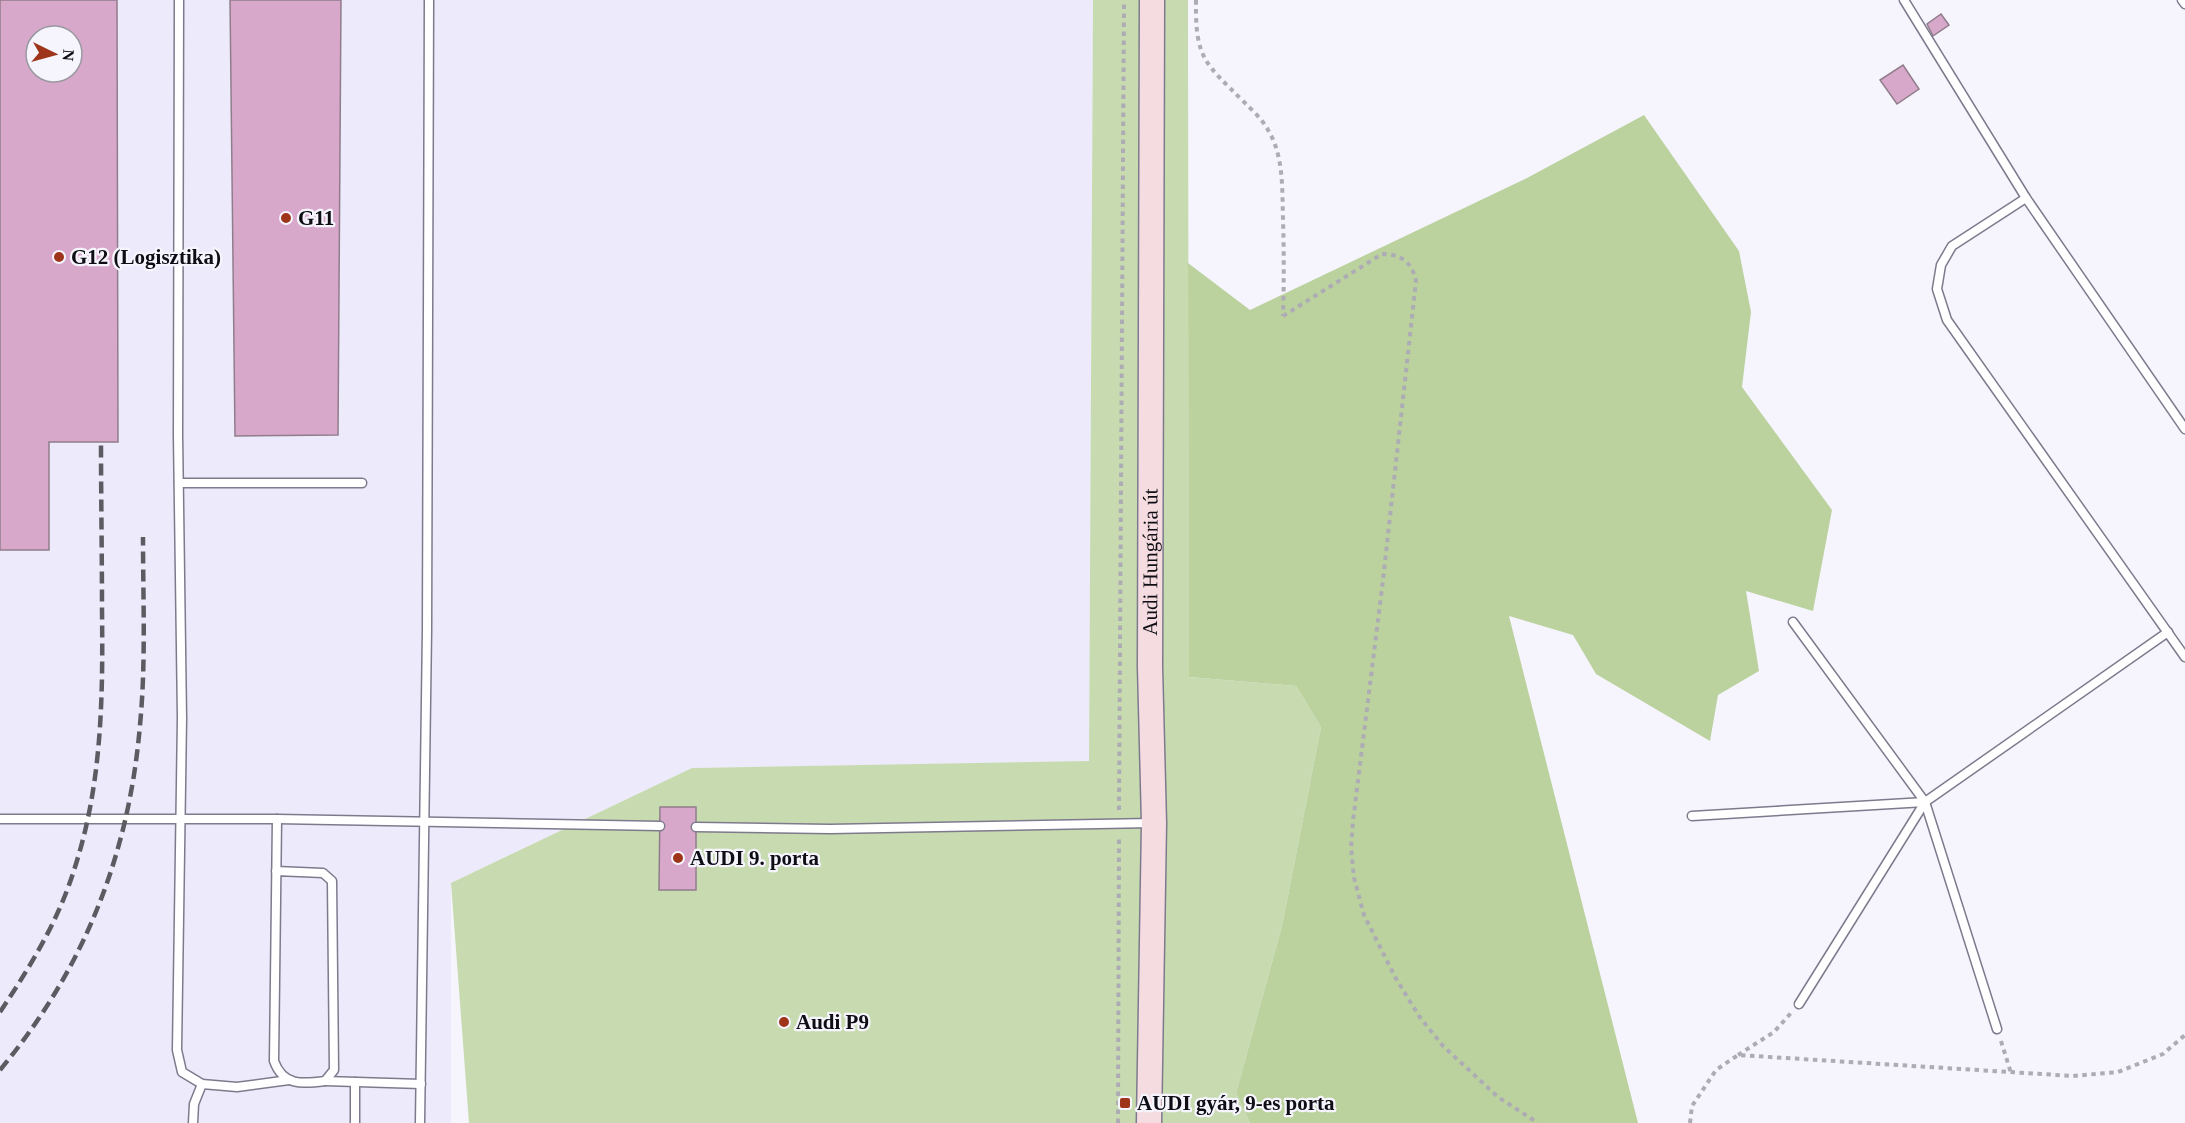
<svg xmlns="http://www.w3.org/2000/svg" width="2185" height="1123" font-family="Georgia,serif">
<rect width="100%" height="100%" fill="#f6f5fe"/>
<path fill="#edeafb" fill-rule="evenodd" d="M 0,0 L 1093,0 L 1089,762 L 692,768 L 451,883 L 451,1123 L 0,1123 ZM 36,36 L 72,36 L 72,72 L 36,72 Z"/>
<polygon fill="#c8dbb0" points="1093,0 1188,0 1189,677 1296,686 1321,727 1282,926 1236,1093 1250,1123 469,1123 451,883 692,768 1089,761"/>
<polygon fill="#bbd29e" points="1644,115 1739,251 1751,312 1742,387 1832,510 1813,611 1746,591 1759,671 1718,695 1710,741 1596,674 1573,635 1509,616 1638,1123 1250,1123 1236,1093 1282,926 1321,727 1296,686 1189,677 1188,263 1250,310 1527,178"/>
<g fill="#d8a8cb" stroke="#907d8b" stroke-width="1.5" fill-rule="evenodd">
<path d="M 0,0 L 117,0 L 118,442 L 49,442 L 49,550 L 0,550 ZM 36,36 L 72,36 L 72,72 L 36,72 Z"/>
<polygon points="230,0 341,0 338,435 235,436"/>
<polygon points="1941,14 1949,25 1933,36 1927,24"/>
<polygon points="1903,65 1919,89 1897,104 1880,80"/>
<polygon points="660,807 696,807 696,890 659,890"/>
</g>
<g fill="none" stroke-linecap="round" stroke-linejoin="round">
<defs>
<g id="lane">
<polyline points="179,0 178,435 182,718 177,1050 182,1072 202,1084 237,1087 289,1080"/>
<polyline points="1904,0 2026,198 2185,429"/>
<polyline points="2182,0 2185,4"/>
<polyline points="2026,198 1952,246 1941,265 1937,289 1947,320 2185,657"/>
<polyline points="179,483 362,483"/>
<polyline points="1793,622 1925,802 2168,632"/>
<polyline points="1925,802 1997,1029"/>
<polyline points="1692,816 1925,802"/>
<polyline points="0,819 277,819 660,826"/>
<polyline points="696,827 830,829 1152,823"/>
<path d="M 276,871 L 323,873 L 332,881 L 334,1070 L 325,1081 C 302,1084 283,1086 274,1061 L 277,819"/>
<polyline points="1799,1004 1925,802"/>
<polyline points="325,1081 421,1084"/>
<polyline points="193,1123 194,1104 202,1084"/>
<polyline points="355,1123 355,1082"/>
<polyline points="420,1123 427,630 429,0"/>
</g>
<g id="secondary">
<path id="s1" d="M 1149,1123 L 1154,823 L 1150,667 L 1152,0"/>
</g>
</defs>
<use href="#lane" stroke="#7e7a8d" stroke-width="11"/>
<use href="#secondary" stroke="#7e7a8d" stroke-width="27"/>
<g stroke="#adacb4" stroke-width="4" stroke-dasharray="4.5 4.5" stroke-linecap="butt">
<path d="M 1196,0 C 1195,59 1205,63 1244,102 C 1252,110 1262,119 1268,130 C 1284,156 1282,189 1283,219 C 1284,251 1284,283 1283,316"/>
<path d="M 1283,316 L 1382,254 C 1401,254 1412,262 1416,281 L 1383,580 L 1353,821 L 1351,847 L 1354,878 L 1364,915 L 1395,977 L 1419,1016 L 1443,1046 L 1498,1097 L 1538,1123"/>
<polyline points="1119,810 1124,0"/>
<polyline points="2001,1041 2011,1073"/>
<polyline points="1738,1055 1774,1032 1791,1013"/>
<polyline points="1118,1123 1119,836"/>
<polyline points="1690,1123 1692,1106 1716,1070 1738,1055 2073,1076 2118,1072 2163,1054 2185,1035"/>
</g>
<use href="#lane" stroke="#fff" stroke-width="8"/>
<use href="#secondary" stroke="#f5dce1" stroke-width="24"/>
<g stroke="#5c5b62" stroke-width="4.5" stroke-dasharray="12 6" stroke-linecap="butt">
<path d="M 0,1012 C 30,967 59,920 75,867 C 102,783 103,698 102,610 C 102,554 101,498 101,442"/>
<path d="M 0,1070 C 84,969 129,855 140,725 C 146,663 143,600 143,537"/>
</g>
</g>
<g fill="#9e351b" stroke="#f6f5fe" stroke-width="2">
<circle cx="286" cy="218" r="6"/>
<circle cx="59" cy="257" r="6"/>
<circle cx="678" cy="858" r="6"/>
<circle cx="784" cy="1022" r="6"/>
<rect x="1119" y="1097" width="12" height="12" rx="3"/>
</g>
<g text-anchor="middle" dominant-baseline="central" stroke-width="4.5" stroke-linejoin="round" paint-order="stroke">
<g font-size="21" font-weight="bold" fill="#0e0d14" stroke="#f6f5fe" text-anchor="start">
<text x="298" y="218">G11</text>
<text x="71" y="257">G12 (Logisztika)</text>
<text x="690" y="858">AUDI 9. porta</text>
<text x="796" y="1022">Audi P9</text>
<text x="1137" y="1103">AUDI gyár, 9-es porta</text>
</g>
<g font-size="21" fill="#0e0d14" stroke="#f6f5fe">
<text stroke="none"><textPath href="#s1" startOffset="561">Audi Hungária út</textPath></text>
</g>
</g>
<g transform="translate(54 54) rotate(95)"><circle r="28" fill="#f6f5fe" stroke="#9998a0" stroke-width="1.5"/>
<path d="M0-4.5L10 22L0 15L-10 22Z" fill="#9e351b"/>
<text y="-9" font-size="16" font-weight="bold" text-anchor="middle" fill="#0e0d14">N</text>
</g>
</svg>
